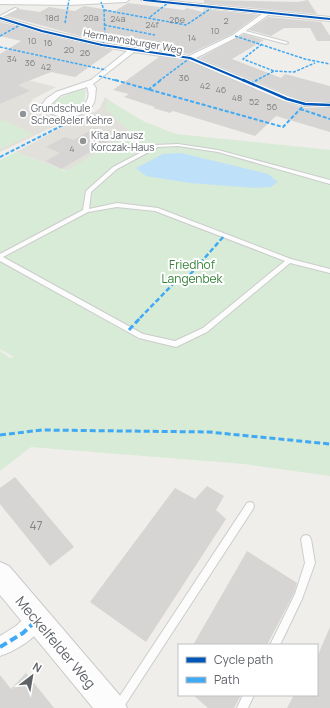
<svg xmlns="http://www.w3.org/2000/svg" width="330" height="708" font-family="Manrope,sans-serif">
<rect width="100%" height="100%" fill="#efeeea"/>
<g fill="#e2e0da">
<polygon points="0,73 56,87 33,99 28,106 63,122 0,152"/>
<polygon points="105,97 149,130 73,173 16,152 86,114 95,112 100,108"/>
</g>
<g fill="#d8ebd6">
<path d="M 81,88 L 86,90 L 84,104 C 74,110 66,110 55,106 L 53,101 Z"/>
<polygon points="108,100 145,122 176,134 330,150 330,476 244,464 31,447 0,471 0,351 10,358 14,357 0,349 0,160 16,152 66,171 131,133 105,108"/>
<polygon points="4,120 33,134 0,149 0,121"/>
</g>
<polygon fill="#bfe0f9" points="181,153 268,174 278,182 271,187 255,188 190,183 146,176 136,168 163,154"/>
<g fill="#d6d5d3">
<polygon points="204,0 298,2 308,0 317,14 204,3"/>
<polygon points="128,3 184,10 187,8 203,12 204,9 258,15 232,34 189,54 168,51 173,48 127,40 121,44 102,42 7,16 19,9 40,12 49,7 75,11 84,6 115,11"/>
<polygon points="268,17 321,22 330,36 330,41 317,41 310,28 284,28 271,36 249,30"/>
<polygon points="0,22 63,39 113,50 75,77 51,72 18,85 30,91 0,104 0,54 21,41 0,36"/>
<polygon points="244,34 264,40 232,59 281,78 285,74 330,86 330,102 305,101 291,96 200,58"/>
<polygon points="159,57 188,61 284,102 305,108 330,108 330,132 276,116 255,136 173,111 170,113 153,108 155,107 124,97 129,94 113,90"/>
<polygon points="95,128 116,137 61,169 46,161 60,153 46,147 65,137 73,140"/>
<polygon points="15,477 74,547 50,566 0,504 0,488"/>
<polygon points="207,486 224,496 216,510 226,519 146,642 90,602 175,488 195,499"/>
<polygon points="247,551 297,583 294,593 267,645 193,645"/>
<polygon points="330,627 330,708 287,708 294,695 317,695 317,657"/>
<polygon points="26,673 54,708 0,708 0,675 11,689"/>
<polygon points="193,695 241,695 234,708 208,708"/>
</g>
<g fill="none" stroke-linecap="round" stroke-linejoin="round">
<defs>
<g id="service">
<polygon points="15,8 18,9 0,18 0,16"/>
<polygon points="242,30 287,42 288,43 286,44 241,32"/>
<path d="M 178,144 L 218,150 L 330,180 L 330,184 L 218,152 L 178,146 L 158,147 L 117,169 L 91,192 L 89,209 L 117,203 L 158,208 L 291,259 L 330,269 L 330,273 L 290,263 L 207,332 L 176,347 L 139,338 L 0,261 L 0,254 L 83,210 L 86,191 L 113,167 L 155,145 ZM 117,207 L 155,211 L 285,261 L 203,328 L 175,341 L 143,334 L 3,257 L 88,212 Z"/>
<polygon points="250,502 253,503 254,506 253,509 123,708 112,708 247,503"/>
<polygon points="306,535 309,536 311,539 315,563 302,599 280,645 270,645 295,594 305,563 301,539 303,536"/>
<polygon points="243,695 254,695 248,708 237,708"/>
</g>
<g id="minor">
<polygon points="0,0 129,0 126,2 69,5 0,4"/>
<path d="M 141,0 L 161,0 L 330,17 L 330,21 L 268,15 L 237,37 L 196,58 L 290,97 L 305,102 L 330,103 L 330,107 L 305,106 L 284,101 L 188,60 L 134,52 L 93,84 L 96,88 C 95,94 96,101 92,106 C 81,121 52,120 41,106 L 46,99 L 56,92 L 91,80 L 127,51 C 84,44 42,33 0,20 L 0,16 L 44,29 L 102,43 L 189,56 L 233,35 L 262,14 ZM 87,87 C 96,109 64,118 49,106 L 61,95 Z"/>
<path d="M 37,611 L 44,613 L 46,620 C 39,637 17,650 0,656 L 0,636 L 16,626 L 30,613 Z"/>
</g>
<polygon id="secondary" points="0,562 9,566 122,698 127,708 93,708 0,595"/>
</defs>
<use href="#service" stroke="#cbcccc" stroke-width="2"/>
<use href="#minor" stroke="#cbcccc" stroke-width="2"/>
<use href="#secondary" stroke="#cacacb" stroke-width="2"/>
<use href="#service" fill="#fdfcfc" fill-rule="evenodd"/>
<use href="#minor" fill="#fdfcfc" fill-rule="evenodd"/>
<use href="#secondary" fill="#fdfcfc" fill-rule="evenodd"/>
<g stroke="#3fa9f5" stroke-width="1.5" stroke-dasharray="3 1.5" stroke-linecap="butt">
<polyline points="104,10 186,25 213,7"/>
<polyline points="150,17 168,3"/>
<polyline points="65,23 69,0"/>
<polyline points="104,25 155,35"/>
<polyline points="0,36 20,25"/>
<polyline points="235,36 305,59 330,64"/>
<polyline points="262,44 243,59 274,71"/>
<polyline points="99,45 105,41 104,10 101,2"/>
<polyline points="0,47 106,70"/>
<polyline points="99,76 118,81"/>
<polyline points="159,81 190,58"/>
<polyline points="255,81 274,71 294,72 315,63"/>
</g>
<g stroke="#3fa9f5" stroke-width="2" stroke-dasharray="4 2" stroke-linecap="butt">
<polyline points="115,80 283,127 305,104"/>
<polyline points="250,84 257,80"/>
<polyline points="148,90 161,80"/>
<polyline points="300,109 330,119"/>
<polyline points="0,157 65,124 70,115"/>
</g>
<polyline stroke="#3fa9f5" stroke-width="2.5" stroke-dasharray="5 2.5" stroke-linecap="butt" points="140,318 175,282 187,278 224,236"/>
<g stroke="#3fa9f5" stroke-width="3" stroke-dasharray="6 3" stroke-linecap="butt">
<polyline points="129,330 141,317"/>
<polyline points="0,435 42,430 209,432 330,444"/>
</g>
<polyline stroke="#3fa9f5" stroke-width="4" stroke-dasharray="8 4" stroke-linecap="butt" points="0,647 23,633 37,620"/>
<defs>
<g id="cycleway-far1">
<polyline points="144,0 330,19"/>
<polyline points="0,18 42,31 102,45 190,58 245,81"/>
</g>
<polyline id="cycleway" points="243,80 287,99 305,104 330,105"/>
</defs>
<use href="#cycleway-far1" stroke="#fff" stroke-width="3.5"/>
<use href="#cycleway" stroke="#fff" stroke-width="4"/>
<use href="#cycleway-far1" stroke="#0057b8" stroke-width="2"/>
<use href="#cycleway" stroke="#0057b8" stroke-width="2.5"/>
</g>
<g fill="#919496" stroke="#fff" stroke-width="1.5">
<circle cx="23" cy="114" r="4"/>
<circle cx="83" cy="141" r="4"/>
</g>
<g text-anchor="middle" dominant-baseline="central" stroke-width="4" stroke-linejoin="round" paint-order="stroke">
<g font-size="9" fill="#7e8184">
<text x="52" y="17">18d</text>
<text x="91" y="17">20a</text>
<text x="118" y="18">24a</text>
<text x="177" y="19">26e</text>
<text x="226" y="20">2</text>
<text x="152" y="24">24f</text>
<text x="215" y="30">10</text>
<text x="192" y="37">14</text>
<text x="32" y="40">10</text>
<text x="48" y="42">16</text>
<text x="69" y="49">20</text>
<text x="85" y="52">26</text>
<text x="12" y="58">34</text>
<text x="30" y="62">36</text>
<text x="46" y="66">42</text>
<text x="184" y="77">36</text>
<text x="205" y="85">42</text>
<text x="221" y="89">46</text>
<text x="237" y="97">48</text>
<text x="254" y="101">52</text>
<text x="272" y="106">56</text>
<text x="72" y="148">4</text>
</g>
<g font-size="10" fill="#5f6368" stroke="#fff">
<text transform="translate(133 41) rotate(10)">Hermannsburger Weg</text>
</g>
<g font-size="10" fill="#5f6368" stroke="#fff" text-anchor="start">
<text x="31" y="108">Grundschule<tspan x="31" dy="12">Scheeßeler Kehre</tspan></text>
<text x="91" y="135">Kita Janusz<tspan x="91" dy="12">Korczak-Haus</tspan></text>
</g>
<g font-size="12" fill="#348238" stroke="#fff">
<text x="192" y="264">Friedhof<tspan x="192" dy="14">Langenbek</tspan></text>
</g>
<g font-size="12" fill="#7e8184">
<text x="36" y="525">47</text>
</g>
<g font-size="14" fill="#5f6368" stroke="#fff">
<text transform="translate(56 642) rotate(50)">Meckelfelder Weg</text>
</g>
</g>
<rect x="178" y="644" width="140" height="52" fill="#ffffff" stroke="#bfc1c3"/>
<rect x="186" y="657" width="20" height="6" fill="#0057b8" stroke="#bfc1c3"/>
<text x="214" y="664" font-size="12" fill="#5f6368">Cycle path</text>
<rect x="186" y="677" width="20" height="6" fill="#3fa9f5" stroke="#bfc1c3"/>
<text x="214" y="684" font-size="12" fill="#5f6368">Path</text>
<g transform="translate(32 676) rotate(31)" stroke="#ffffff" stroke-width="3" paint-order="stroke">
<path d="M0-3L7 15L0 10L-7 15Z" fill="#5f6368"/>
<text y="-6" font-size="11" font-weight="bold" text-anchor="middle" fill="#5f6368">N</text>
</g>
</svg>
